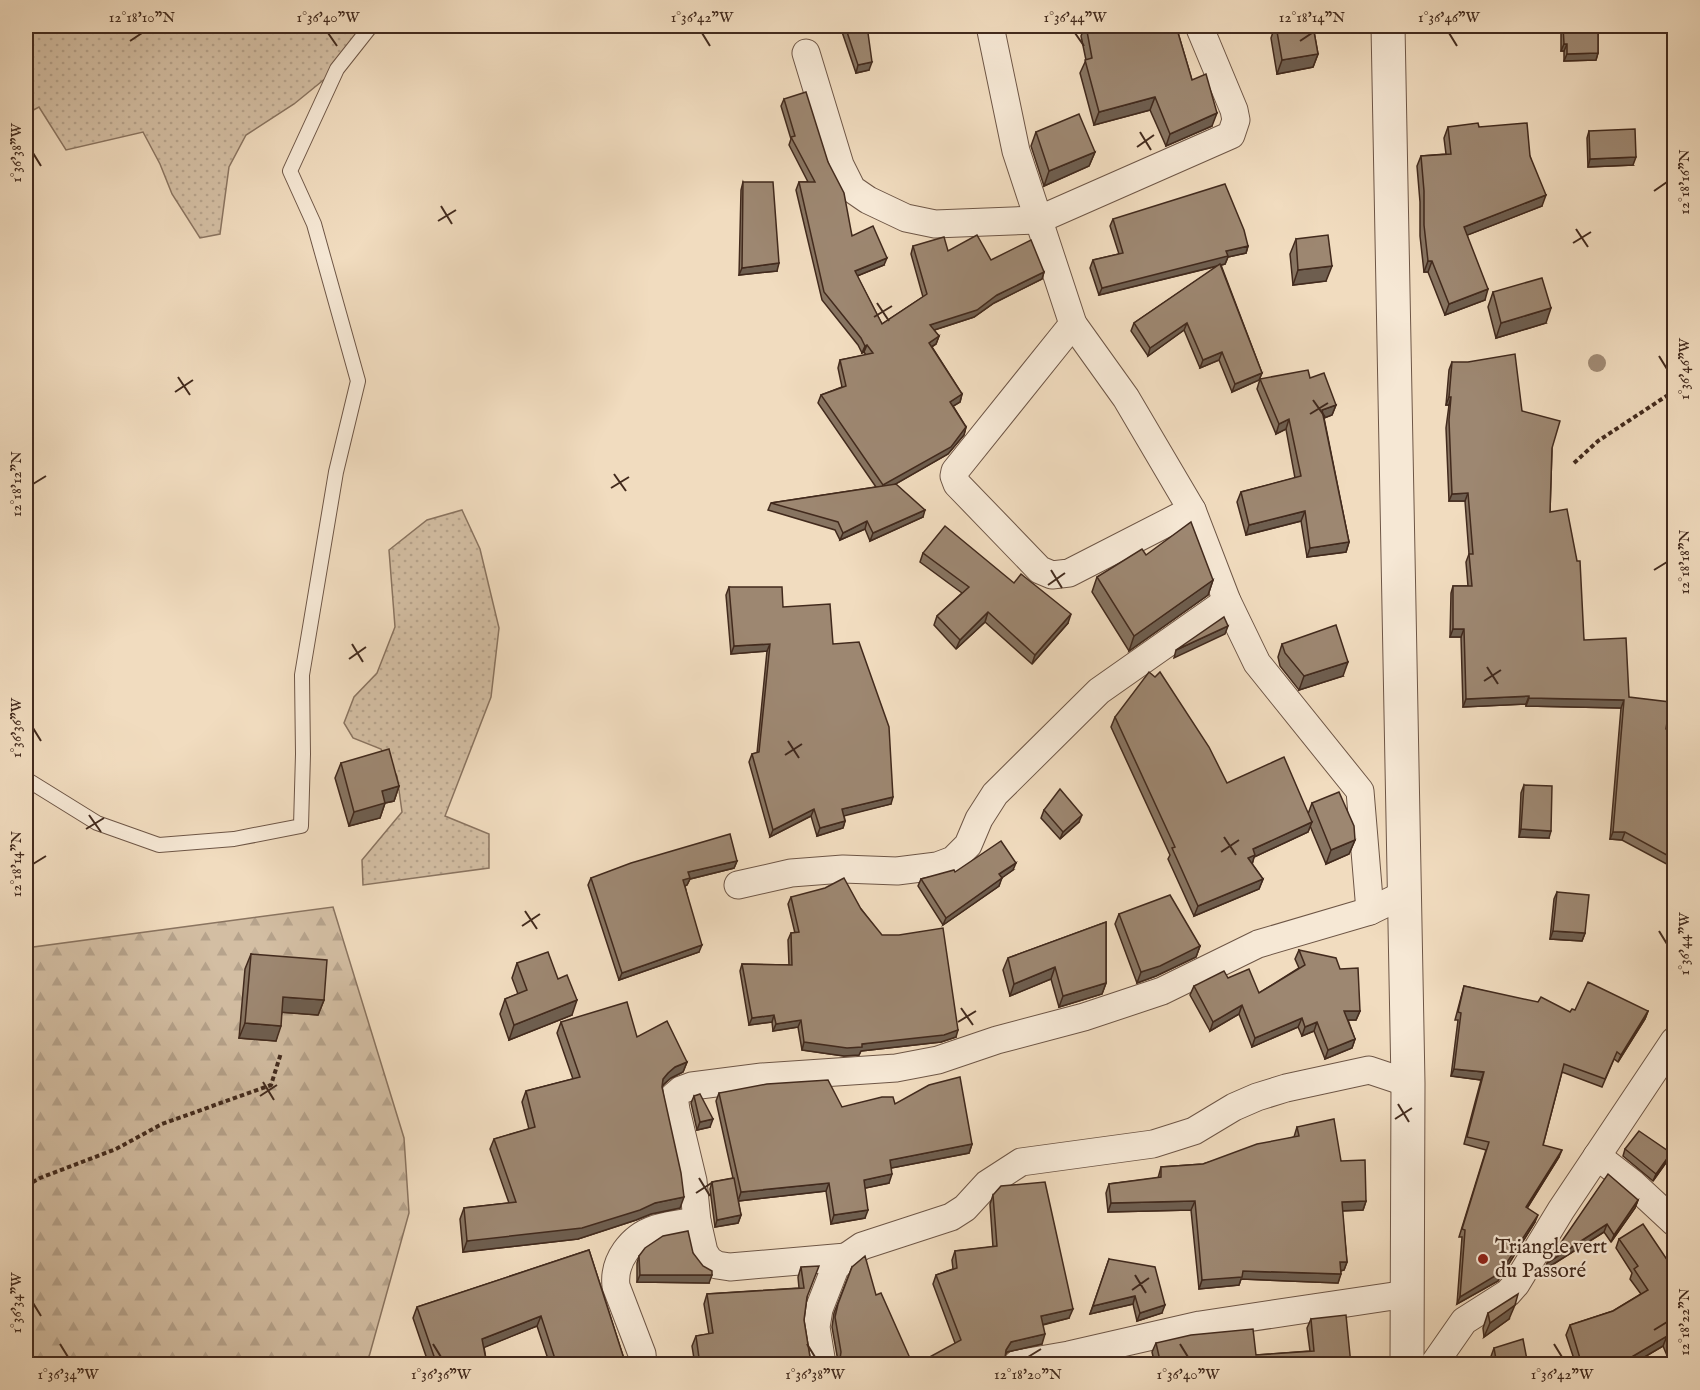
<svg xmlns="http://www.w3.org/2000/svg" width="1700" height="1390" font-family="'IM FELL English',serif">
<defs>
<pattern id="grass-dots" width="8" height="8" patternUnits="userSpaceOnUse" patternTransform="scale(1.5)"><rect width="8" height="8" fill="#d3bea3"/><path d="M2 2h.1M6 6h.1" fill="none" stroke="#b6a38c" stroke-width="1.8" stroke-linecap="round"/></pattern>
<pattern id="forest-firs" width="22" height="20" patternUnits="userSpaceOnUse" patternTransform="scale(1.5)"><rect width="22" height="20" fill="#d3bea3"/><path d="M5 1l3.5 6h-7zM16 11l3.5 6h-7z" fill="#b6a38c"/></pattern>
</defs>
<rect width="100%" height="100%" fill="#f1dcbf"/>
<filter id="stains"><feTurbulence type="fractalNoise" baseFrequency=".00333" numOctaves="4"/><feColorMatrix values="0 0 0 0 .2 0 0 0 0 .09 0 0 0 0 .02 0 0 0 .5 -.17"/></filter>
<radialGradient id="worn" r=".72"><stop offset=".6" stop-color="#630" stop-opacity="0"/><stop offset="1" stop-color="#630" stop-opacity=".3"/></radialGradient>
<g fill="url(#grass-dots)" stroke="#8a7460" stroke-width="1.5">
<polygon points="26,26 371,26 337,69 294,104 246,135 229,167 220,234 200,238 172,194 160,164 143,132 66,150 39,107 26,114"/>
<polygon points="462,510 480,549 499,628 491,697 445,816 489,834 489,868 363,885 362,860 402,812 397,776 381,749 353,738 344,723 354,697 377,673 395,627 389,550 427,520"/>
</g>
<polygon fill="url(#forest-firs)" stroke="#8a7460" stroke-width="1.5" points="333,907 404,1138 409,1213 367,1364 26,1364 26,948"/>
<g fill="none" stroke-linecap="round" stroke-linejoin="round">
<defs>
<polyline id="service" points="26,779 97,823 159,845 234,839 301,826 303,754 302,675 336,472 358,381 314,224 290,171 337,69 371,26"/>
<g id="minor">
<polyline points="990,26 1016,151 1073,324 1126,398 1192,510 1227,601 1257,663 1360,791 1370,911"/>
<polyline points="806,53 840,165 852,189 868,200 906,218 935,224 1038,220 1231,135 1236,120 1234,110 1199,26"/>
<polyline points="1073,324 955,471 954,476 957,484 1040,570 1052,575 1069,573 1192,510"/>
<polyline points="738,885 791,873 843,869 897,871 937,866 953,860 968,845 979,819 995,794 1099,691 1227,601"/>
<polyline points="1597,1156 1632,1183 1674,1222"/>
<polyline points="846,1257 730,1267 717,1265 709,1260 704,1252 697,1221 693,1181 676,1110 674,1096 681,1090 692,1086 762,1077 896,1068 938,1060 997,1040 1084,1017 1162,991 1258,944 1370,911 1405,894"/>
<path d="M 643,1364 L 642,1354 L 616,1286 C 613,1261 631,1237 655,1229 C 668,1225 684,1223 697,1221"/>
<polyline points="822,1364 816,1327 819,1309 835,1268 846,1257 862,1246 951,1217 965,1208 987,1184 1021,1162 1153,1144 1194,1131 1234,1107 1257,1097 1286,1088 1369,1070 1408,1083"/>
<polyline points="1017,1364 1069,1355 1200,1325 1407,1294"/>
<polyline points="1434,1364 1464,1321 1508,1293 1516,1284 1561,1210 1674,1041"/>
</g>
<polyline id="tertiary" points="1388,26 1408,1083 1407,1364"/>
</defs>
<use href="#service" stroke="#6e5646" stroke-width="16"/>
<use href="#minor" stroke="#6e5646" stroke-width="29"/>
<use href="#tertiary" stroke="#6e5646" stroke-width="35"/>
<g stroke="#422a1d" stroke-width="4" stroke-dasharray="4.5 3" stroke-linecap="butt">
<polyline points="1574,463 1598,441 1674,391"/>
<polyline points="26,1186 40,1178 116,1149 162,1124 271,1085 281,1053"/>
</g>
<use href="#service" stroke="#f6e8d5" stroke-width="14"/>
<use href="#minor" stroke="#f6e8d5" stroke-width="27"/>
<use href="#tertiary" stroke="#f6e8d5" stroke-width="33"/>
</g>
<circle fill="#a18b75" cx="1597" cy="363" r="9"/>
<g fill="#877461" stroke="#422a1d" stroke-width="1.5">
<polygon points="840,26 877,26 867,28 869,70 856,73"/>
<polygon points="1085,26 1176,26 1192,80 1212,126 1166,146 1150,110 1094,125 1080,73 1086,60 1081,36"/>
<polygon points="1275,26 1313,26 1318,54 1313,67 1277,74 1271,38"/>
<polygon points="1561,26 1598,26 1598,53 1596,60 1564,61 1564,51 1561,51"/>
<polygon points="784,99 828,162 852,236 884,265 857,276 882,324 923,297 911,254 913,246 948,251 1044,272 1042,279 994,303 974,317 934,330 939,336 936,344 932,347 962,394 960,402 953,406 966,427 964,435 948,454 895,484 923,517 870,541 865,529 840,540 835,530 768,510 771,503 876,487 818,403 821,395 842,387 838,368 840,360 866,355 864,352 862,353 858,345 822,300 796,190 799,182 808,182 789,145 791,139 781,106"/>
<polygon points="1448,127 1479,127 1530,156 1542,206 1467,235 1485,300 1445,315 1428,272 1424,272 1420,236 1420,202 1417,166 1421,156 1446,154 1444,138"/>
<polygon points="1589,131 1633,165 1588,167 1587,138"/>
<polygon points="1036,132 1095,152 1089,166 1044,186 1031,146"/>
<polygon points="743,182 777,271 739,275 741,190"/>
<polygon points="1113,219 1248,246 1246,253 1228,257 1225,264 1221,265 1262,373 1259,380 1232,392 1219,360 1200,368 1184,330 1148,356 1131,331 1134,323 1218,266 1099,295 1090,268 1093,260 1119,254 1110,226"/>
<polygon points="1296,239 1326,281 1293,285 1290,254"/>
<polygon points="1493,292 1546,323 1496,338 1488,307"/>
<polygon points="1452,362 1522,411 1552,448 1550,512 1584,640 1629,697 1666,729 1674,731 1674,868 1622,840 1610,839 1621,708 1526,706 1526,704 1463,707 1461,637 1450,637 1451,593 1453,586 1468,586 1466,562 1469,554 1465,501 1449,501 1446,428 1449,405 1446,405 1449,370"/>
<polygon points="1310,378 1336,405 1332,415 1324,418 1349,542 1346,552 1307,557 1301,521 1246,535 1237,502 1241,492 1295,478 1286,429 1276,434 1257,389 1260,379"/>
<polygon points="923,553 1014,583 1068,623 1032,664 985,622 956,649 934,625 937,616 962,593 920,562"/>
<polygon points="1146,555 1213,580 1208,595 1129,651 1092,592 1097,577"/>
<polygon points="729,587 783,607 833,644 891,804 844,815 845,821 843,828 817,836 811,816 770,837 749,762 752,754 757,753 767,651 731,654 726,595"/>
<polygon points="1282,644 1343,676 1299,690 1280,666 1278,657"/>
<polygon points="1115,717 1227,783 1308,814 1312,803 1355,840 1349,854 1326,864 1310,826 1308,832 1254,857 1252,864 1263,879 1259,889 1194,916 1168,859 1170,855 1111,727"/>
<polygon points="341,763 399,786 394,801 385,803 380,818 349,826 335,778"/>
<polygon points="1524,785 1549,838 1519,837 1521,793"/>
<polygon points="1044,810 1079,822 1060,839 1041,818"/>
<polygon points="737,861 734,868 690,879 687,885 685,886 699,952 619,980 588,885 591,878"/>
<polygon points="1013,870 1001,878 999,886 943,925 918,886 921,879 955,872"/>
<polygon points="1557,892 1585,933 1582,941 1550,939 1554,899"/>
<polygon points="791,897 861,909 956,1037 941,1042 861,1051 859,1055 844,1056 802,1050 798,1027 773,1031 772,1022 749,1025 740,971 742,964 789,965 788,940 791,933 795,933 788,904"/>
<polygon points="1119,914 1200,946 1196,957 1156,976 1137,983 1115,924"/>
<polygon points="1106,922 1106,983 1102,994 1059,1007 1051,979 1010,996 1003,970 1008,958"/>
<polygon points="1299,950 1360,1011 1356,1020 1348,1020 1355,1039 1352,1048 1325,1059 1314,1031 1302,1036 1298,1027 1252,1047 1239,1014 1210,1031 1190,995 1194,986 1228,978 1259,993 1299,968 1295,959"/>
<polygon points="251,954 324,1000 318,1015 282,1012 276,1041 239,1038 245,969"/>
<polygon points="517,963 558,979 572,1015 509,1040 500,1014 505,999 518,994 512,978"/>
<polygon points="1464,986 1570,1012 1575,1010 1648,1011 1645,1019 1618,1062 1614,1059 1602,1087 1562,1072 1543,1145 1559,1157 1527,1208 1535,1222 1498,1281 1457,1304 1462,1237 1459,1237 1486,1150 1464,1144 1481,1080 1451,1076 1458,1020 1455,1020"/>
<polygon points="561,1022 637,1037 687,1062 683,1072 671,1078 662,1086 680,1208 651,1214 636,1220 578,1239 463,1252 460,1219 464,1208 509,1203 490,1149 494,1139 529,1129 522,1102 526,1091 573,1079 557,1033"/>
<polygon points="719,1093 842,1107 895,1104 972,1144 969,1153 891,1168 889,1183 865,1188 865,1218 831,1224 826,1191 738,1201 741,1215 738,1223 715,1227 710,1189 712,1182 733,1178 716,1101"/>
<polygon points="694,1096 710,1127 697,1130 691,1103"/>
<polygon points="1297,1127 1341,1161 1366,1201 1363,1210 1342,1211 1347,1262 1344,1270 1341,1271 1338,1283 1241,1279 1239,1285 1199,1289 1191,1210 1108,1212 1106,1193 1109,1184 1158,1178 1161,1167 1203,1164 1294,1137"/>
<polygon points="1625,1149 1671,1153 1668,1160 1653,1181 1623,1156"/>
<polygon points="993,1195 1069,1318 1043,1325 1042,1344 1007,1352 1005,1355 1005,1358 955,1343 933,1284 936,1275 953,1269 952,1260 955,1251 993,1247 990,1204"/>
<polygon points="1638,1200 1635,1208 1611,1242 1604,1232 1544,1270"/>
<polygon points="1619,1239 1674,1270 1674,1365 1671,1365 1663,1346 1631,1365 1576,1365 1566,1335 1570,1325 1613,1311 1641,1294 1630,1279 1632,1273 1616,1248"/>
<polygon points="589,1250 626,1365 550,1365 537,1326 484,1347 487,1365 429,1365 413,1318 417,1307"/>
<polygon points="693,1253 709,1283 637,1282 637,1263 639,1256"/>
<polygon points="1109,1259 1162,1313 1137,1321 1133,1304 1090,1314"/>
<polygon points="801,1267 807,1297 804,1320 810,1357 814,1365 695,1365 692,1346 696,1336 709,1334 704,1304 707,1294 799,1288 798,1277"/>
<polygon points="852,1267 876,1295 913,1365 837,1365 838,1361 832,1327 834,1313"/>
<polygon points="1488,1313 1509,1319 1484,1337 1483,1328"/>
<polygon points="1311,1319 1351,1365 1155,1365 1152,1352 1156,1343 1256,1355 1310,1351 1307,1328"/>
<polygon points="1494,1348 1528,1365 1491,1365 1490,1359"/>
</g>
<g fill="#6e5e4f" stroke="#422a1d" stroke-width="1.5">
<polygon points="865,26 877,26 863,29"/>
<polygon points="1564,44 1567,44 1564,51 1561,51"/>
<polygon points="1598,53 1596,60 1564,61 1567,54"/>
<polygon points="1318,54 1313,67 1277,74 1282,60"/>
<polygon points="872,62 869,70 856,73 858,65"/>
<polygon points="1155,97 1150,110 1094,125 1099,112"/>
<polygon points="1217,113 1212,126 1166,146 1170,134"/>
<polygon points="1095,152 1089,166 1044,186 1049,171"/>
<polygon points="1636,157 1633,165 1588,167 1590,159"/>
<polygon points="1546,195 1542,206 1460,238 1464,227"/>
<polygon points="1248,246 1246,253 1228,257 1225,264 1099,295 1102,288 1226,251"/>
<polygon points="887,258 884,265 852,278 855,271"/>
<polygon points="1428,261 1432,261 1428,272 1424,272"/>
<polygon points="779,263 777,271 739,275 742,268"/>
<polygon points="1332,266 1326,281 1293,285 1298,270"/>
<polygon points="1044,272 1042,279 994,303 974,317 928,332 930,325 997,295"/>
<polygon points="1488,289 1485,300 1445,315 1449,304"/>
<polygon points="1551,308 1546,323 1496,338 1501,323"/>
<polygon points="1187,323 1184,330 1148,356 1150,348"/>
<polygon points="939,336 936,344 926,350 929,343"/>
<polygon points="867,345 864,352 862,353 865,346"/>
<polygon points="1222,352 1219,360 1200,368 1203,360"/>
<polygon points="1262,373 1259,380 1232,392 1235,384"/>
<polygon points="962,394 960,402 947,410 950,402"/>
<polygon points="1449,397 1451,397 1449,405 1446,405"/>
<polygon points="1336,405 1332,415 1319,420 1322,410"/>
<polygon points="1289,419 1286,429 1276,434 1279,424"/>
<polygon points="966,427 964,435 948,454 880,493 883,485"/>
<polygon points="1468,493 1465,501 1449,501 1452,494"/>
<polygon points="925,510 923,517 870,541 873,533"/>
<polygon points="1305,511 1301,521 1246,535 1249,525"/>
<polygon points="867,521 865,529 840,540 843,533"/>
<polygon points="1349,542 1346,552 1307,557 1310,548"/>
<polygon points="1213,580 1208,595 1129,651 1134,636"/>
<polygon points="988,612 985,622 956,649 960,640"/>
<polygon points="1071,614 1068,623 1032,664 1035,655"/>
<polygon points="1228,626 1225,634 1174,658 1176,650"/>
<polygon points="1453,629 1464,629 1461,637 1450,637"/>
<polygon points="770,644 767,651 731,654 734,646"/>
<polygon points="1348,662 1343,676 1299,690 1304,676"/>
<polygon points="1529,696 1526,704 1463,707 1466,699"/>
<polygon points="1529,698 1624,700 1621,708 1526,706"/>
<polygon points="399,786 394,801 385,803 380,818 349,826 354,812 382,791"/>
<polygon points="893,797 891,804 840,817 842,809"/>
<polygon points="814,809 811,816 770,837 773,830"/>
<polygon points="1082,815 1079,822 1060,839 1063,832"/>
<polygon points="845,821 843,828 817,836 820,828"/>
<polygon points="1312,822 1308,832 1254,857 1252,865 1248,858 1253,849"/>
<polygon points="1521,829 1551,831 1549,838 1519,837"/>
<polygon points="1613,832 1625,832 1622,840 1610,839"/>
<polygon points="1355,840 1349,854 1326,864 1331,850"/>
<polygon points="737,861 734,868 690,879 687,885 681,887 683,880 688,872"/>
<polygon points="1016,863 1013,870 996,882 999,874"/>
<polygon points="1002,878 999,886 943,925 946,918"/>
<polygon points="1263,879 1259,889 1194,916 1198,906"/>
<polygon points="1553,931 1585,933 1582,941 1550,939"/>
<polygon points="702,945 699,952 619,980 622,973"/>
<polygon points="1200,946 1196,957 1156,976 1137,983 1141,972"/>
<polygon points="1055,967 1051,979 1010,996 1014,984"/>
<polygon points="1106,983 1102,994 1059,1007 1063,996"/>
<polygon points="283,997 324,1000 318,1015 278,1012"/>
<polygon points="577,1000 572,1015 509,1040 514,1025"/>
<polygon points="1242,1005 1239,1014 1210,1031 1213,1022"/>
<polygon points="1344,1011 1360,1011 1356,1020 1341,1020"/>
<polygon points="1648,1011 1645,1019 1618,1062 1621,1055"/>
<polygon points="774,1015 772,1022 749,1025 752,1018"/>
<polygon points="1302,1018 1298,1027 1252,1047 1255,1038"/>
<polygon points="801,1020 798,1027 773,1031 776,1024"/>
<polygon points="1317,1022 1314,1031 1302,1036 1305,1027"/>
<polygon points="245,1023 281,1026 276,1041 239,1038"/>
<polygon points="958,1030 956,1037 941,1042 861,1051 859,1055 844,1056 802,1050 804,1042 862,1044"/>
<polygon points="1355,1039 1352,1048 1325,1059 1328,1050"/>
<polygon points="687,1062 683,1072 671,1078 664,1084 660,1090 663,1079 668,1073 675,1067"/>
<polygon points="1454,1069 1484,1072 1481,1080 1451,1076"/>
<polygon points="713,1119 710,1127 697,1130 700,1122"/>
<polygon points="972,1144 969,1153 886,1169 890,1160"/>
<polygon points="1562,1150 1559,1157 1523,1215 1526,1207"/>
<polygon points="1671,1153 1668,1160 1653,1181 1656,1174"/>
<polygon points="892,1174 889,1183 861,1189 864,1180"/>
<polygon points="829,1183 826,1191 738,1201 741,1192"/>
<polygon points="684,1197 680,1208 651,1214 636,1220 578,1239 463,1252 467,1241"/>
<polygon points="1638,1200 1635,1208 1611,1242 1614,1235"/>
<polygon points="1195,1201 1191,1210 1108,1212 1111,1203"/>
<polygon points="1366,1201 1363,1210 1338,1211 1342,1202"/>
<polygon points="868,1210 865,1218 831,1224 834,1215"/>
<polygon points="741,1215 738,1223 715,1227 717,1220"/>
<polygon points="1538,1215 1535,1222 1498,1281 1457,1304 1460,1297"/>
<polygon points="1607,1224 1604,1232 1544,1270 1547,1263"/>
<polygon points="1340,1262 1347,1262 1344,1270 1337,1271"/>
<polygon points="1243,1271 1341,1274 1338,1283 1241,1279 1239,1285 1199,1289 1202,1280"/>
<polygon points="640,1275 712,1275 709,1283 637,1282"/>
<polygon points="1135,1296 1133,1304 1090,1314 1093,1306"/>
<polygon points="1165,1305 1162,1313 1137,1321 1140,1313"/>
<polygon points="1515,1305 1509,1319 1484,1337 1490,1323"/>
<polygon points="1073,1309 1069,1318 1037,1326 1041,1316"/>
<polygon points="541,1316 537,1326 478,1350 482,1339"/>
<polygon points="1045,1334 1042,1344 1007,1352 1002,1359 1006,1350 1011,1342"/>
<polygon points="1667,1336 1663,1346 1631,1365 1618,1365"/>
</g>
<g fill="#9d8771" stroke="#422a1d" stroke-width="1.5">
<polygon points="845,26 867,26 872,62 858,65"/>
<polygon points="1086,26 1176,26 1192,80 1206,74 1217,113 1170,134 1155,97 1099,112 1085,60 1092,58"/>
<polygon points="1276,26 1313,26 1318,54 1282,60"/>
<polygon points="1563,26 1598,26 1598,53 1567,54 1567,44 1564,44"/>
<polygon points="806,92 828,162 844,193 852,236 873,226 887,258 855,271 882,324 927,294 913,246 944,237 948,251 977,235 991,260 1031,240 1044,272 997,295 977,310 930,325 939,336 929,343 962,394 950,402 966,427 951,447 883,485 821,395 846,386 840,360 873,353 867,345 865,346 861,338 824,292 799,182 815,182 791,137 795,136 784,99"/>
<polygon points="1079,114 1095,152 1049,171 1036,132"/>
<polygon points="1478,123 1479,127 1527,123 1530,156 1546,195 1464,227 1488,289 1449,304 1432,261 1428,261 1424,225 1424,191 1421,156 1451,154 1448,127"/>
<polygon points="1635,129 1636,157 1590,159 1589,131"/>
<polygon points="743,182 773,182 779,263 742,268"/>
<polygon points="1225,184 1244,230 1248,246 1226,251 1228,256 1102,288 1093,260 1123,253 1113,219"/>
<polygon points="1328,235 1332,266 1298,270 1296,239"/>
<polygon points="1220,264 1262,373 1235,384 1222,352 1203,360 1187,323 1150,348 1134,323"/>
<polygon points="1542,278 1551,308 1501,323 1493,292"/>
<polygon points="1515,354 1522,411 1560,421 1552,448 1550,512 1567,509 1577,561 1580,561 1584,640 1626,638 1629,697 1670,702 1666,729 1674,731 1674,859 1625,832 1613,832 1624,700 1529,698 1529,696 1466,699 1464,629 1453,629 1453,586 1472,586 1469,554 1473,554 1468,493 1452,494 1449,420 1451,397 1449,397 1452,362 1468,362"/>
<polygon points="1308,370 1310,378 1324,373 1336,405 1322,410 1349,542 1310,548 1305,511 1249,525 1241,492 1301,476 1289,419 1279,424 1260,379"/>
<polygon points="896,484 925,510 873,533 867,521 843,533 838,522 771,503"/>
<polygon points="1191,522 1213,580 1134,636 1097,577 1142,549 1146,555"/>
<polygon points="945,526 1014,583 1021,574 1071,614 1035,655 988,612 960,640 937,616 969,587 923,553"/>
<polygon points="729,587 782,587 783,607 830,604 833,644 859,642 889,727 893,797 842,809 845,821 820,828 814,809 773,830 752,754 759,752 770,644 734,646"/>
<polygon points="1224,617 1228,626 1176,650"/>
<polygon points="1336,625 1348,662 1304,676 1285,653 1282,644"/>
<polygon points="1149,672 1155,677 1160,672 1209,747 1227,783 1284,757 1312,822 1253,849 1255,855 1248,858 1263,879 1198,906 1172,848 1175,847 1115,717"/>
<polygon points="389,749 399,786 382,791 385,803 354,812 341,763"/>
<polygon points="1524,785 1552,786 1551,831 1521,829"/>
<polygon points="1060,789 1082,815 1063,832 1044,810"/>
<polygon points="1339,792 1354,826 1355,840 1331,850 1312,803"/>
<polygon points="730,834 737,861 688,872 690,878 683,880 702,945 622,973 591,878 631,863"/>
<polygon points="1001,841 1016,863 999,874 1002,878 946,918 921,879 954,870 955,872"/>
<polygon points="844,878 861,909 882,935 899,935 943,928 958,1030 944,1035 862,1044 862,1047 847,1048 804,1042 801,1020 776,1024 774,1015 752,1018 742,964 792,965 791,933 799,932 791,897 825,888"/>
<polygon points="1557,892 1589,895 1585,933 1553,931"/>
<polygon points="1170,895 1200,946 1160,966 1141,972 1119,914"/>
<polygon points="1106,922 1106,983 1063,996 1055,967 1014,984 1008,958"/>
<polygon points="1299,950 1336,958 1340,969 1358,968 1360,1011 1344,1011 1355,1039 1328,1050 1317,1022 1305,1027 1302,1018 1255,1038 1242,1005 1213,1022 1194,986 1224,971 1228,978 1249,969 1259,993 1305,965"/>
<polygon points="548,952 558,979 567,975 577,1000 514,1025 505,999 527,990 517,963"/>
<polygon points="251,954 327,960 324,1000 283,997 281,1026 245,1023"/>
<polygon points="1588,982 1648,1011 1621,1055 1617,1052 1605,1079 1564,1064 1543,1145 1562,1150 1526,1207 1538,1215 1500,1273 1460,1297 1465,1230 1462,1229 1489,1142 1467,1137 1484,1072 1454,1069 1461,1013 1458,1012 1464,986 1538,1002 1541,997 1570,1012 1572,1009 1575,1010"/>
<polygon points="627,1002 637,1037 667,1021 687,1062 675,1067 668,1073 663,1079 662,1087 681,1173 684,1197 655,1203 640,1210 582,1228 467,1241 464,1208 516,1202 494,1139 535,1127 526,1091 580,1077 561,1022"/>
<polygon points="960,1077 972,1144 890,1160 892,1174 864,1180 868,1210 834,1215 829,1183 741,1192 719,1093 767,1084 828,1080 842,1107 882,1097 893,1097 895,1104 929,1085"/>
<polygon points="700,1094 713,1119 700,1122 694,1096"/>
<polygon points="1334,1119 1341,1161 1365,1160 1366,1201 1342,1202 1347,1262 1340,1262 1341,1274 1243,1271 1242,1277 1202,1280 1195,1201 1111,1203 1109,1184 1161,1177 1161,1167 1203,1164 1257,1144 1299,1136 1297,1127"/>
<polygon points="1639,1131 1671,1153 1656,1174 1625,1149"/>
<polygon points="1608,1174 1638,1200 1614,1235 1607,1224 1547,1263"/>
<polygon points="734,1178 741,1215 717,1220 712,1182"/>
<polygon points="1045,1182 1073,1309 1041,1316 1045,1334 1011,1342 1006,1350 1005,1358 1009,1365 915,1365 961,1340 936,1275 957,1268 955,1251 997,1246 993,1195 1001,1186"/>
<polygon points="1643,1224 1674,1270 1674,1356 1667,1336 1618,1365 1582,1365 1570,1325 1613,1311 1648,1290 1634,1269 1638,1266 1619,1239"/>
<polygon points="688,1231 693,1253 703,1266 712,1271 712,1275 640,1275 639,1256 645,1248 663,1236"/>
<polygon points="589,1250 626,1365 557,1365 541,1316 482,1339 487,1365 437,1365 417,1307"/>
<polygon points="865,1256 876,1295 881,1293 913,1365 837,1365 840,1359 841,1352 835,1317 838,1304 852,1267"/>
<polygon points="1109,1259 1155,1267 1165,1305 1140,1313 1135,1296 1093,1306"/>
<polygon points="819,1266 807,1297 804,1320 810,1357 814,1365 700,1365 696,1336 713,1333 707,1294 804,1288 801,1267"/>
<polygon points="1518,1294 1515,1305 1490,1323 1488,1313"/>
<polygon points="1346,1315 1351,1365 1161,1365 1156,1343 1191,1335 1253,1329 1256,1355 1314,1351 1311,1319"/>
<polygon points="1523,1339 1528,1365 1497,1365 1494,1348"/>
</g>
<path fill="none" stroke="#422a1d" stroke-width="2" d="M 328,33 L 337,46M 702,33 L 710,46M 1075,33 L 1084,46M 1449,33 L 1457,46M 130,41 L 142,33M 1300,41 L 1312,33M 1140,132 L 1151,150M 1137,147 L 1154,135M 33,153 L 41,166M 1654,191 L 1667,182M 441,206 L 452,224M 438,221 L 456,210M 1576,229 L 1588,247M 1573,243 L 1591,232M 877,303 L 889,321M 874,317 L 892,306M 1659,356 L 1667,369M 178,377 L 190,395M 175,392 L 193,380M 1313,400 L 1325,417M 1310,414 L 1328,403M 614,474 L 626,491M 33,484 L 46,476M 611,488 L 629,477M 1051,570 L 1062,588M 1654,570 L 1667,562M 1048,585 L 1065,573M 352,644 L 363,662M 349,659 L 366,647M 1487,667 L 1498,684M 1484,681 L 1501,670M 33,728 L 41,741M 788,741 L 799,758M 785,755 L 802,744M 89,815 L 101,832M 86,829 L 104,818M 1224,837 L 1236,855M 1221,852 L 1239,840M 33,864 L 46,856M 525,911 L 537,929M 522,926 L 540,914M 1659,931 L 1667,944M 961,1008 L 973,1025M 958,1022 L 976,1011M 263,1082 L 274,1100M 260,1096 L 277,1085M 1398,1104 L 1409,1122M 1395,1119 L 1412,1108M 699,1178 L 710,1196M 696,1193 L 713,1182M 1135,1275 L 1146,1293M 1132,1290 L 1149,1278M 33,1303 L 41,1316M 1654,1330 L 1667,1322M 60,1344 L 68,1357M 433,1344 L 441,1357M 807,1344 L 815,1357M 1180,1344 L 1188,1357M 1554,1344 L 1562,1357M 1028,1357 L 1041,1349"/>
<circle fill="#8f2418" stroke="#f6e8d5" stroke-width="2" cx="1483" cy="1259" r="6"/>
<g text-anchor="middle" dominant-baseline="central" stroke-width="4.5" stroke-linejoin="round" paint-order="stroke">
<g font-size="21" fill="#422a1d" stroke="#f6e8d5" text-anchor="start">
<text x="1495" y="1247">Triangle vert<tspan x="1495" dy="24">du Passoré</tspan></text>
</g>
</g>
<rect width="1700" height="1390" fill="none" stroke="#f1dcbf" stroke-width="66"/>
<rect x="33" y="33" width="1634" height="1324" fill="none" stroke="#422a1d" stroke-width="2"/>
<g font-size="15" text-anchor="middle" fill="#422a1d">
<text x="142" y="22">12°18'10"N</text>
<text x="328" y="22">1°36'40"W</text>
<text x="702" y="22">1°36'42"W</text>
<text x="1075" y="22">1°36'44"W</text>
<text x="1312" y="22">12°18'14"N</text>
<text x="1449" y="22">1°36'46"W</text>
<text transform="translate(16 153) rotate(-90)" y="5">1°36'38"W</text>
<text transform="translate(1684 182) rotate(-90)" y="5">12°18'16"N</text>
<text transform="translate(1684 369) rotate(-90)" y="5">1°36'46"W</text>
<text transform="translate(16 484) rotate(-90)" y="5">12°18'12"N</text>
<text transform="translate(1684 562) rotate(-90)" y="5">12°18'18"N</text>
<text transform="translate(16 728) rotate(-90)" y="5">1°36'36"W</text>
<text transform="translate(16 864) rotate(-90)" y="5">12°18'14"N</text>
<text transform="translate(1684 944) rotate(-90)" y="5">1°36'44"W</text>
<text transform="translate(16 1303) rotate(-90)" y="5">1°36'34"W</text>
<text transform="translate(1684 1322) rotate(-90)" y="5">12°18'22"N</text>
<text x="68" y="1379">1°36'34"W</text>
<text x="441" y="1379">1°36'36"W</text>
<text x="815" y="1379">1°36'38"W</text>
<text x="1028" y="1379">12°18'20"N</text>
<text x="1188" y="1379">1°36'40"W</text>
<text x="1562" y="1379">1°36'42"W</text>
</g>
<rect width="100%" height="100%" filter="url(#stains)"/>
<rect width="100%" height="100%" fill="url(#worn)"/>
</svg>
